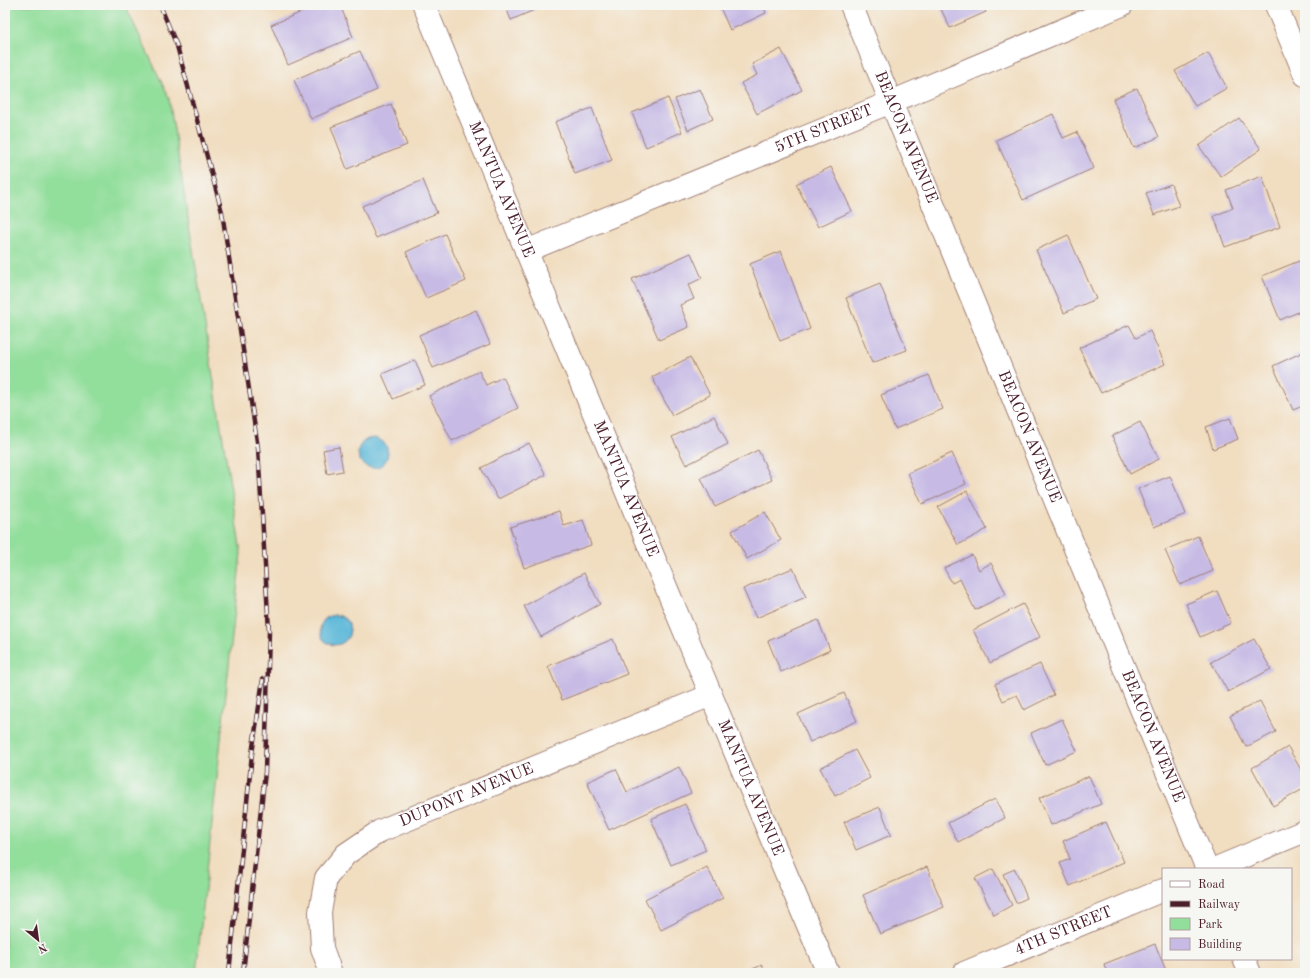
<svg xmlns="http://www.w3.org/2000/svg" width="1310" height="978" font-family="'Old Standard TT',serif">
<rect width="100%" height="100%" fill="#f6f6f2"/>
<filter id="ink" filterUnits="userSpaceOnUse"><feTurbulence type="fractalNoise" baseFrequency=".025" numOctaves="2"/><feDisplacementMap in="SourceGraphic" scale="8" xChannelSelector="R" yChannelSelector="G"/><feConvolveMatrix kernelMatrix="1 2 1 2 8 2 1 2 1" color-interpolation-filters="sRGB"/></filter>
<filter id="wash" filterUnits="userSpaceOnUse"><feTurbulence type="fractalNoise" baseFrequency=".012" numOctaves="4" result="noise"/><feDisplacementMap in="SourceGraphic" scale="16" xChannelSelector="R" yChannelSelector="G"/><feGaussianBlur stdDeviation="0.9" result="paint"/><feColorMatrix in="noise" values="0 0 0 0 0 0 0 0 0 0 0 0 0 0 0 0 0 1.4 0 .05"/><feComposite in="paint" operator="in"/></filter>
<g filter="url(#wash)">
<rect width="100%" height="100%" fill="#f1ddbf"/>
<polygon fill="#92de9b" stroke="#6e7e63" points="5,5 125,5 169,98 241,553 196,973 5,973"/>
<g fill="#5bb8d9" stroke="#526c82">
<circle cx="373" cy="453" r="15"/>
<circle cx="335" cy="630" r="15"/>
</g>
<g id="blocks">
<g fill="#c7bbe5">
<polygon points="318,5 340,5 353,37 288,65 271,25"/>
<polygon points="505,5 546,5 511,20"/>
<polygon points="719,5 763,5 766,13 730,30"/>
<polygon points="939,5 983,5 986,12 950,28"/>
<polygon points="781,49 802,90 757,114 741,83 757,75 752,64"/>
<polygon points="360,51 377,90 311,119 294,80"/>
<polygon points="1208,53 1227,88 1195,106 1175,71"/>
<polygon points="1137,88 1159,137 1134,148 1113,99"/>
<polygon points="700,89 713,119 688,130 675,99"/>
<polygon points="668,98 682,132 646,147 632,113"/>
<polygon points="391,104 407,145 347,169 331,127"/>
<polygon points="592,108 612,160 575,174 555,122"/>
<polygon points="1053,114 1063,138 1077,132 1094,168 1023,200 996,140"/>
<polygon points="1239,118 1261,149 1221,177 1199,146"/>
<polygon points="831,167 852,211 818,227 796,184"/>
<polygon points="1262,176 1280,227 1225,247 1214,216 1233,208 1226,190"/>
<polygon points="423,180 437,213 376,238 362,206"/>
<polygon points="1171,184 1179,206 1154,215 1146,193"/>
<polygon points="445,234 466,281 426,298 406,252"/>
<polygon points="1068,235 1096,299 1064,313 1036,250"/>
<polygon points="781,251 810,329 780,341 750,264"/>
<polygon points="691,253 702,278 688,285 694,299 680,305 689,327 659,340 632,279"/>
<polygon points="1304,259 1305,309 1280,320 1262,276"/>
<polygon points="880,284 907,350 872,363 846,298"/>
<polygon points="476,310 490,344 433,368 419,335"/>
<polygon points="1129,325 1136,338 1150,331 1165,364 1101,393 1079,348"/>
<polygon points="1305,351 1305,405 1293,410 1273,366"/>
<polygon points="690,357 710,395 672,415 652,377"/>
<polygon points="415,360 425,385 393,399 382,374"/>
<polygon points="479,371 486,385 503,377 518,408 452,441 429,396"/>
<polygon points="929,375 943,409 895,429 881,395"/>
<polygon points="714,416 728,444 686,465 672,437"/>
<polygon points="1230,418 1238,439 1213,449 1206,427"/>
<polygon points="1140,422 1159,459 1130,474 1112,436"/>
<polygon points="529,443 546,475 498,499 481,468"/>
<polygon points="339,447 343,471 327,474 323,450"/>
<polygon points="758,450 772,480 715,507 701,478"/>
<polygon points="952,453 966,484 922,504 908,473"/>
<polygon points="1170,476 1186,514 1154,527 1138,489"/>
<polygon points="967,491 987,529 958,545 938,507"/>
<polygon points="559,511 564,526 583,520 591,545 524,568 510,527"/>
<polygon points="765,512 781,540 747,559 732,531"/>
<polygon points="1198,536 1213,571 1180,585 1165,550"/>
<polygon points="972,555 979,570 991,563 1006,594 975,610 960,579 952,583 944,568"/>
<polygon points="793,568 806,597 756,618 743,589"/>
<polygon points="584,573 600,604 541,637 524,606"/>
<polygon points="1217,591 1231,623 1200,637 1186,604"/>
<polygon points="1023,604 1040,637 990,663 973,630"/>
<polygon points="818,620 830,650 781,672 768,641"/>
<polygon points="613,639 627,674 562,700 548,666"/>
<polygon points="1254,639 1271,669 1228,692 1211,662"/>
<polygon points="1040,664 1054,695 1024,710 1017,695 1003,701 995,684"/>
<polygon points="844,693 857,721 810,742 798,714"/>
<polygon points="1260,701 1276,732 1246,747 1230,716"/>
<polygon points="1062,719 1077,751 1045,765 1031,733"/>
<polygon points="1288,747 1305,777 1305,788 1273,806 1252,768"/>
<polygon points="855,750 870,778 835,796 820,768"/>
<polygon points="679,767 691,793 609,830 587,782 616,769 627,792"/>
<polygon points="1089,776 1101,804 1051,825 1039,798"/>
<polygon points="995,799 1005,818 958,842 948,823"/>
<polygon points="685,804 706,850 671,865 651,819"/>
<polygon points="880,807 891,835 856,850 844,822"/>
<polygon points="1106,822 1124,862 1070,886 1060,863 1070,859 1063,841"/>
<polygon points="707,867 723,898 661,930 645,899"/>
<polygon points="927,867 944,907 880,934 863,895"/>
<polygon points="993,869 1012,905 994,915 975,878"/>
<polygon points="1015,869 1027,898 1016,903 1003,874"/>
<polygon points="1155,944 1167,973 1107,973 1104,964"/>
<polygon points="762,965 765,973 743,973"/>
</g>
</g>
</g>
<g filter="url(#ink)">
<use href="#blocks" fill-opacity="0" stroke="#9e7e75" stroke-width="1"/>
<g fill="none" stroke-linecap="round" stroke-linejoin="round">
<defs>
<g id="minor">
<path id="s1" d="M 424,5 L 711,695 L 828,973"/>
<path id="s2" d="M 851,5 L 1207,869"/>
<polyline points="1276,5 1305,75"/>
<path id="s3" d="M 526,251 L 891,102 L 1122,5"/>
<polyline points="1214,869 1305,831"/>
<polyline points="1244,959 1250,973"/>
<path id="s4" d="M 331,973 L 322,948 L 320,912 L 326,878 L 346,854 L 380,831 L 711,695"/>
<path id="s5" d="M 964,973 L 1163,890"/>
</g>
</defs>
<use href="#minor" stroke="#9e7e75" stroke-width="24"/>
<use href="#minor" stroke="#fff" stroke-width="22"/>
<defs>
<g id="rail">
<polyline points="160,5 177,46 222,212 258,448 269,631 265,772 243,973"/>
<polyline points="229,973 252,754 263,679"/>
</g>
</defs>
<use href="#rail" stroke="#4a1f2b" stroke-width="4.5"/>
<use href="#rail" stroke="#f6f6f2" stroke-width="3" stroke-dasharray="9" stroke-linecap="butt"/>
</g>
</g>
<g text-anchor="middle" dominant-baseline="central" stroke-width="3.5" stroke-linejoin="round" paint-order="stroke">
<g font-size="16" fill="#4a1f2b" stroke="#f6f6f2">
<text stroke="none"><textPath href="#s3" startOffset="322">5TH STREET</textPath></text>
<text stroke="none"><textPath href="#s2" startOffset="143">BEACON AVENUE</textPath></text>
<text stroke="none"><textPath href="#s1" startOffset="200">MANTUA AVENUE</textPath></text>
<text stroke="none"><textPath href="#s2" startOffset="467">BEACON AVENUE</textPath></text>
<text stroke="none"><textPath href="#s1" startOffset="524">MANTUA AVENUE</textPath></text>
<text stroke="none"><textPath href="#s2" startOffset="791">BEACON AVENUE</textPath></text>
<text stroke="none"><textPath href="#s1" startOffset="848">MANTUA AVENUE</textPath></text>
<text stroke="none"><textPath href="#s4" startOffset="263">DUPONT AVENUE</textPath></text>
<text stroke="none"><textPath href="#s5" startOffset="108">4TH STREET</textPath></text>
</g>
</g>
<rect width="1310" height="978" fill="none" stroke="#f6f6f2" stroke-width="20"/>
<rect x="1162" y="868" width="130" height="92" fill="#f6f6f2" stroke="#b1a0a2"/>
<rect x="1170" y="881" width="20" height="6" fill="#ffffff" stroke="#b1a0a2"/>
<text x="1198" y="888" font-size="12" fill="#4a1f2b">Road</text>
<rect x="1170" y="901" width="20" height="6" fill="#4a1f2b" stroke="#b1a0a2"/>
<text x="1198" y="908" font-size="12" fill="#4a1f2b">Railway</text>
<rect x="1170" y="918" width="20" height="12" fill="#92de9b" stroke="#b1a0a2"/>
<text x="1198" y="928" font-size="12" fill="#4a1f2b">Park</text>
<rect x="1170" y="938" width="20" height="12" fill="#c7bbe5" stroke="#b1a0a2"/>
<text x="1198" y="948" font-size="12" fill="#4a1f2b">Building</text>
<g transform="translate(38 940) rotate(151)" stroke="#f6f6f2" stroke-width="3" paint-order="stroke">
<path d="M0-3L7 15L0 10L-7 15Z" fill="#4a1f2b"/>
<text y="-6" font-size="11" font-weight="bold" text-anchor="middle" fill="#4a1f2b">N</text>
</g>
</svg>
